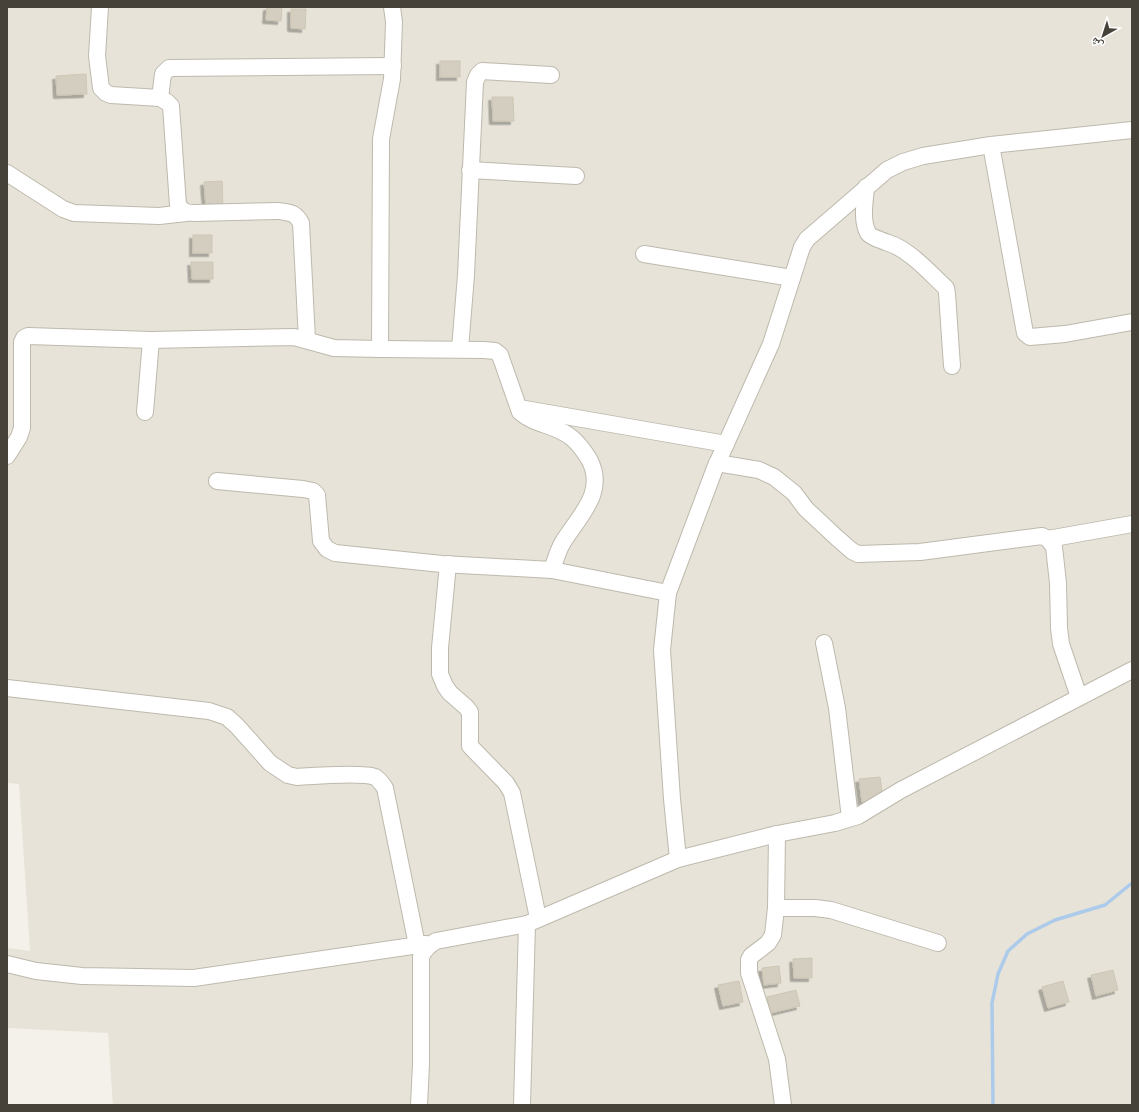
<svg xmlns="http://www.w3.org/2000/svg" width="1139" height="1112" font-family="Karla,'Noto Naskh Arabic',sans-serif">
<defs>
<filter id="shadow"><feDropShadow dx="-3.5" dy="3.5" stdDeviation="0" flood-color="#0004"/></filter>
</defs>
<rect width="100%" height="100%" fill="#f3f1ea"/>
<polygon fill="#e7e3d8" points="7,7 1132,7 1132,1105 113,1105 108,1033 7,1028 7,948 30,951 19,784 7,783"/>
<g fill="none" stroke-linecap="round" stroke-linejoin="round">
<polyline stroke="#accbea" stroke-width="3.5" points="993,1105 992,1003 998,974 1008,951 1027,934 1055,920 1105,905 1132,883"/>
</g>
<g fill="#d4cec0" stroke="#cec6b4" filter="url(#shadow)">
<polygon points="267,7 282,7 281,21 266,20"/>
<polygon points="291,9 306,9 305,29 291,28"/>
<rect x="440" y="61" width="20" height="16"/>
<polygon points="86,74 87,94 57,95 56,76"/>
<polygon points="492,97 513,97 514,121 493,121"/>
<polygon points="222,181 223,206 206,207 204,182"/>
<rect x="193" y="235" width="19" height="18"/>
<polygon points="191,262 213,262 213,279 192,279"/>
<polygon points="880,777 883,799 862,802 859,779"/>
<polygon points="812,958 812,978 794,978 793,959"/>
<polygon points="779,966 781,983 764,985 762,968"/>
<polygon points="1113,970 1118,990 1096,996 1091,975"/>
<polygon points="739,981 743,1002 723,1006 718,985"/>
<polygon points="1063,981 1069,1002 1048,1008 1042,987"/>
<polygon points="796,990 800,1006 771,1013 767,997"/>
</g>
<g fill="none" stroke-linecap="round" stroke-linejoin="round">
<defs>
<g id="minor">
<path d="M 100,7 L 97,56 L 101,88 L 106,93 L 111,95 L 160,98 L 167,102 L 171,106 L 178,205 C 183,211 185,213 194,213 L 279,211 C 290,213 295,212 301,223 L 307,340"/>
<polyline points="160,98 163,74 169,68 393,66"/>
<polyline points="991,145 1025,333 1030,337 1065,334 1132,322"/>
<polyline points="470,170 576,176"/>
<polyline points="7,173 63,209 74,213 159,216 186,213"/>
<path d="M 866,187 C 865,201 861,220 868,233 C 871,238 890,243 896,246 C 915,256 930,273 946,288 L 947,294 L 952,366"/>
<polyline points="644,254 792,278"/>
<polyline points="380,349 381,139 392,79 394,22 392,7"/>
<polyline points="460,349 466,275 475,82 478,75 482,71 551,75"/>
<polyline points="525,409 726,444"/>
<polyline points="145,412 151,340"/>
<path d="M 7,456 L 19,437 L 22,428 L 22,342 L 24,338 L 28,336 L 151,340 L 294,337 L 334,348 L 380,349 L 484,350 L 495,351 L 500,355 L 520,412 C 534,425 557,425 572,438 C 579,444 584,451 589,459 C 607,492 579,516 563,542 C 558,550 555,561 552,570"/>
<polyline points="717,463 759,470 774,477 794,493 806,509 836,537 852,551 858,554 920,552 1042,536 1048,539 1054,547 1058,583 1059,628 1061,644 1079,697"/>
<polyline points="217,481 303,489 313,491 317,495 321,541 327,549 335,553 442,564 552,570 668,593"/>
<polyline points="1048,539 1132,524"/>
<polyline points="448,564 440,648 440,674 445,686 450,693 466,707 470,712 470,746 506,783 512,793 538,918"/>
<polyline points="824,643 837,708 850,818"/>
<path d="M 7,688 L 209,711 L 227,717 L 237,726 L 270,763 L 288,775 L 297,777 C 313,776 362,772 375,777 C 379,779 382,784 385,788 L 417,945"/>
<polyline points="777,834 776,908 773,935 768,943 751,956 749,960 749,973 777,1059 783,1105"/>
<polyline points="678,859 672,799 662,650 668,593 715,468 771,344 802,247 807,239 887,170 903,162 923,156 991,145 1132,130"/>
<polyline points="776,908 815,908 831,910 938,943"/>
<polyline points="7,964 36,971 82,976 194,978 426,944"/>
<path d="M 419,1105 L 421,1064 L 421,957 C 424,950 429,945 436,941 L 527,924 L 678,859 L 777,834 L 835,823 L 858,816 L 901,790 L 1132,670"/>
<polyline points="522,1105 527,924"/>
</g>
</defs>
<use href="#minor" stroke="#beb9ad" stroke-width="18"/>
<use href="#minor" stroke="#fff" stroke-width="16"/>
</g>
<rect width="1139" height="1112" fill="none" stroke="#464239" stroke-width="16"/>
<g transform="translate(1103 36) rotate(219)" stroke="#ffffff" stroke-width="3" paint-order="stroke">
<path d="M0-3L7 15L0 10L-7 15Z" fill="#464239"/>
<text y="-6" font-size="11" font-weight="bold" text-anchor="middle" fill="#464239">ش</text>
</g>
</svg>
